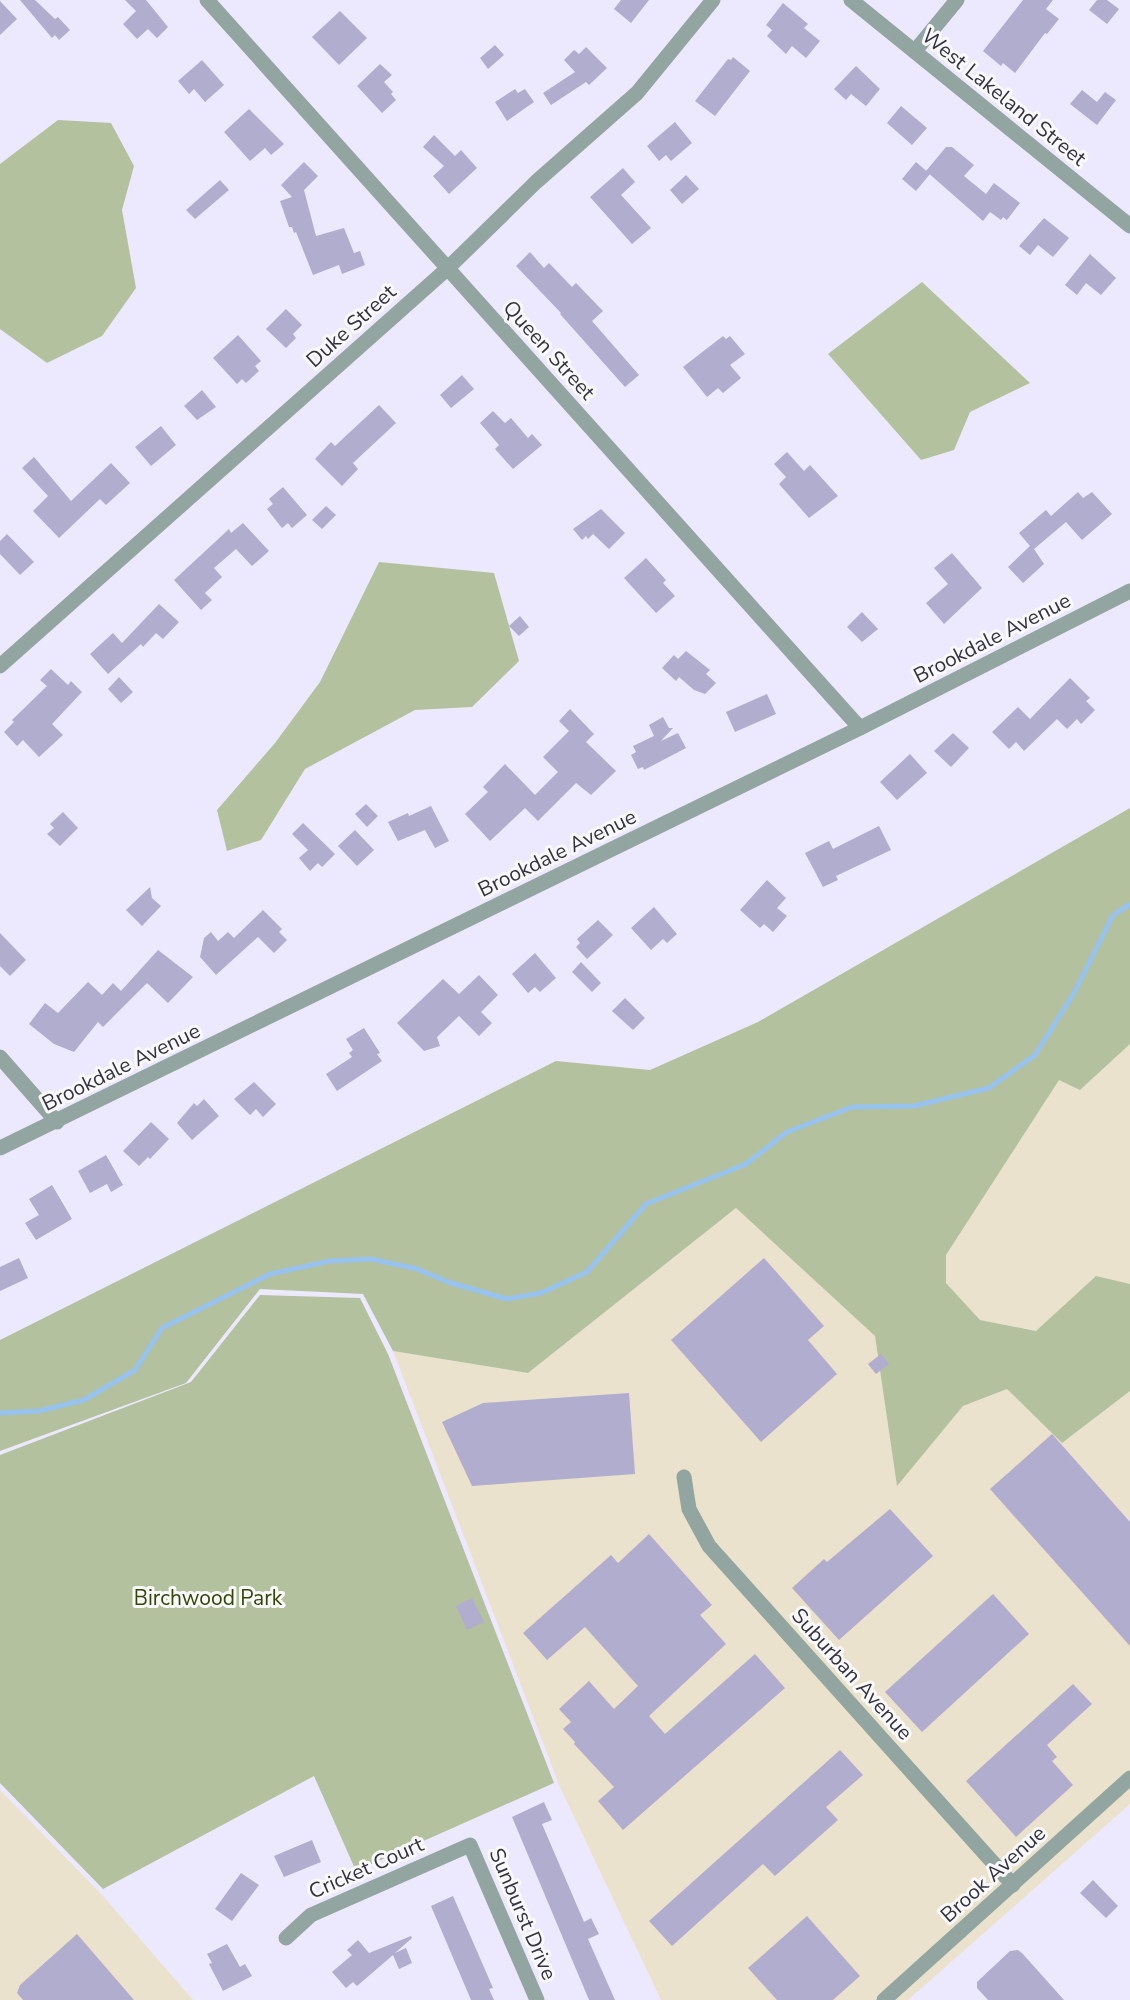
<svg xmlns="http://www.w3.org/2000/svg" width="1130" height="2000" font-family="'Nunito Sans',sans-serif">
<rect width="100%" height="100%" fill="#ece9fe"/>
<g fill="#eae2cc">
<polygon points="1130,1044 1130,1284 1095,1277 1037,1331 980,1320 946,1283 946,1255 1059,1079 1080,1090"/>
<polygon points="736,1208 875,1336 897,1485 963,1406 1007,1389 1062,1443 1130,1391 1130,1804 908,2000 661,2000 560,1787 393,1351 528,1373"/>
<polygon points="0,1790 101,1894 193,2000 0,2000"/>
</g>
<g fill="#b4c19e">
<polygon points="58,120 111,123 134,166 122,210 136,288 102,336 47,363 0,329 0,164"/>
<polygon points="922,282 1030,383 970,412 954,450 921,460 828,354"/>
<polygon points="379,562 494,573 519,661 472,707 415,710 305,769 261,840 227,851 217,810 275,743 320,682"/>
<polygon points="1130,808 1130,1044 1080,1090 1059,1080 946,1255 946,1283 980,1320 1036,1331 1096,1276 1130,1284 1130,1391 1062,1443 1007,1389 963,1406 897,1486 875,1336 736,1208 528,1373 393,1351 363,1294 260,1289 186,1383 0,1451 0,1340 556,1061 650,1070 758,1022"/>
<polygon points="260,1295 360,1298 388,1354 554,1783 356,1871 314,1776 103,1889 0,1783 0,1455 191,1382"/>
</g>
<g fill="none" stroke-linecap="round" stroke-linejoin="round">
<polyline stroke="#97c3ee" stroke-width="5" points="0,1413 39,1411 84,1400 135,1370 162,1328 270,1274 330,1261 371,1259 417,1269 448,1282 507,1299 541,1293 587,1272 646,1204 746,1164 787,1132 852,1107 914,1106 989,1088 1035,1055 1074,993 1113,915 1130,904"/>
</g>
<g fill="#b1adce">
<polygon points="20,0 35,0 55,19 58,17 70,30 59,40 55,35 52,38"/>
<polygon points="125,0 146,0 168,27 157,38 148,29 137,39 123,24 136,11"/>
<polygon points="621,0 649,0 631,23 614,9"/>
<polygon points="1023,0 1053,0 1046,9 1059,19 1047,34 1045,33 1015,73 1003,63 1001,66 983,51"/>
<polygon points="1097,0 1107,0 1119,9 1107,24 1089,10"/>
<polygon points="0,1 17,19 0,35"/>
<polygon points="783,3 808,24 804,28 820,41 806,58 792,46 786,54 767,36 772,30 766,25"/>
<polygon points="340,11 367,38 339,65 312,37"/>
<polygon points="495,45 504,55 488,69 480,58"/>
<polygon points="586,47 607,68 589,85 586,82 551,105 543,93 575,72 564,60 574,50 579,54"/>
<polygon points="733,57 750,71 715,116 695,101 728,59 731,60"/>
<polygon points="202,60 224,85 205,102 194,89 189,94 178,81"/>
<polygon points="380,64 392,75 384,82 393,92 391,94 396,100 382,113 357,86"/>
<polygon points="856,66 880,89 866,106 851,94 846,100 834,89"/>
<polygon points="515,89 518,93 525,89 534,102 507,121 495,102"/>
<polygon points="1082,90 1097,102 1105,92 1116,100 1097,125 1070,104"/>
<polygon points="901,106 927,128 912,145 887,123"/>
<polygon points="249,109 284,144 271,155 265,148 250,161 224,132"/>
<polygon points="675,122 692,143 671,161 666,155 659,161 647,146"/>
<polygon points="434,135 455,156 461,150 477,168 449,194 433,176 444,166 423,147"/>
<polygon points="946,147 952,147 974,165 964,176 986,194 994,183 1020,203 1007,220 1003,217 1001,220 990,212 983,221 926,171"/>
<polygon points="304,162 318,176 304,190 316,236 344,228 354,253 360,251 365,265 342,274 339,265 313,275 296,232 294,233 292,227 289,227 280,201 292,197 281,185"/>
<polygon points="916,162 930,174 916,191 902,179"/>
<polygon points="623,168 635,182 621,195 651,228 632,244 590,197"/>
<polygon points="686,175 699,189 682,204 670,190"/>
<polygon points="220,180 229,190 195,219 186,210"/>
<polygon points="1044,218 1069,238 1053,257 1038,245 1030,255 1019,246"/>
<polygon points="530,252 544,268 549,263 572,287 576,283 603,311 592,321 639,375 625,387 560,314 561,313 516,266"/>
<polygon points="1090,254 1116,278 1101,295 1086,283 1077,295 1065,285"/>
<polygon points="286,309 302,325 293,334 296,338 286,348 266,329"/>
<polygon points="238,335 261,361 255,366 259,371 246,383 242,379 237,384 213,358"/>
<polygon points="723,336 726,339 730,336 745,354 730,365 741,378 723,393 718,388 707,397 683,367"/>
<polygon points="462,375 474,389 451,408 440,395"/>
<polygon points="202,390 216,407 197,420 184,406"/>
<polygon points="379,405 396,423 353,463 358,469 342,486 315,459 331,442 335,446"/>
<polygon points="493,411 505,423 511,418 528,438 532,434 542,445 513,469 495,449 499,445 480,423"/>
<polygon points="161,426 176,445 151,466 135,447"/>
<polygon points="787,452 804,471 810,465 838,496 809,518 779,484 786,477 774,464"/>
<polygon points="34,457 71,501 111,463 130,483 106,505 100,499 59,538 33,511 48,496 22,468"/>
<polygon points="283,487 307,515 292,528 288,523 282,528 267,509 273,504 269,499"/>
<polygon points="1078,492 1083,498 1092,492 1112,514 1082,540 1066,522 1034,549 1044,564 1023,583 1008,567 1030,546 1019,533 1046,510 1051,516"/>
<polygon points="326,506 336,515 322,529 312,520"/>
<polygon points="601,509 625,533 609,549 593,534 588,539 586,536 582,540 573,529"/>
<polygon points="243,523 269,551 252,566 236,549 214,568 222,577 205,593 212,600 201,610 174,580 229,529 231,533"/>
<polygon points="7,534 34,562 20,575 0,554 0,541"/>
<polygon points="952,553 982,588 944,624 926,603 948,584 934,568"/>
<polygon points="646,558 666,580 663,583 675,596 656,613 624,578"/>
<polygon points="159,604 179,622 163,639 156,633 143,647 141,644 108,674 90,654 113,633 122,643"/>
<polygon points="862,612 878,629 862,642 847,627"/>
<polygon points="520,616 529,627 519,636 509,626"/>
<polygon points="686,651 710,670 706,674 716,683 705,694 694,690 679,677 676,681 662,668 674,655 678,659"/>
<polygon points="51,669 68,685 71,681 82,692 52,724 63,735 39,757 23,740 17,746 4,732 14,722 12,720 47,686 40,680"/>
<polygon points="119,677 133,692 121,703 108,689"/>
<polygon points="1070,678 1090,698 1086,701 1095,710 1081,724 1077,719 1067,729 1057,719 1024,751 1016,742 1009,749 992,732 1018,707 1030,719"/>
<polygon points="767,694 776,714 735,732 726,712"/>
<polygon points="570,709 594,734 586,742 616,771 591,795 576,783 538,821 525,808 490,841 465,814 488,792 483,787 505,764 535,795 558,772 543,757 569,731 559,721"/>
<polygon points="663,717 669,728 673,728 661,741 678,733 686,748 644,770 643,767 638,769 631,755 636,752 633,746 654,736 649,725"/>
<polygon points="953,733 969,748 951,767 934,751"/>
<polygon points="910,754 927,773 897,800 880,782"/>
<polygon points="366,804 378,816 367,827 355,814"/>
<polygon points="431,806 449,841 435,848 425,830 398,841 388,822 408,813 409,816"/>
<polygon points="63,812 78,828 60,846 47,834 54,828 50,824"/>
<polygon points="303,823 335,854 322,867 318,863 310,871 299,858 308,850 292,834"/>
<polygon points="879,826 891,850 836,876 838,880 823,887 805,853 829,841 833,849"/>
<polygon points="355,830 374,850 357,866 338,846"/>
<polygon points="767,880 786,898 777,908 787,916 773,932 764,924 760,928 740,910"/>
<polygon points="150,887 152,898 161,906 142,926 126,910"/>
<polygon points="654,907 677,934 667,943 663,939 651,950 631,928"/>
<polygon points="263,910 282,929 279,932 287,940 274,953 258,937 216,975 200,957 204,938 211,932 218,941 228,932 234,938"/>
<polygon points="598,920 613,935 587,959 576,947 580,943 577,939"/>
<polygon points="0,933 26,960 10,976 0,966"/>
<polygon points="158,950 193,977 168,1003 147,983 103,1027 98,1022 74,1052 54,1044 29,1024 45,1003 58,1013 88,982 102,995 113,983 121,991"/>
<polygon points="535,953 556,978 540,992 535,987 528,993 512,974"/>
<polygon points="581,962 601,983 592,992 572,972"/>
<polygon points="479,975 498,995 481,1012 492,1023 479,1036 459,1016 437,1037 440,1046 424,1051 397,1023 443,979 459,994"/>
<polygon points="625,998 645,1018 633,1030 612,1011"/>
<polygon points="364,1028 380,1053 377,1054 382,1061 337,1091 326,1074 352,1057 349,1053 353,1050 346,1039"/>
<polygon points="254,1082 276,1104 263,1117 256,1109 250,1115 234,1099"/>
<polygon points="204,1099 219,1116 192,1140 177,1123 194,1103 197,1106"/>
<polygon points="151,1122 169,1139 150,1159 148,1157 139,1166 123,1151"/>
<polygon points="106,1155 123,1185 111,1192 107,1184 90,1193 78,1171"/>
<polygon points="52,1185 72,1219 36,1240 25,1223 39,1215 29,1199"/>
<polygon points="19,1258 28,1278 0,1291 0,1267"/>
<polygon points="764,1258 824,1326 808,1340 837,1374 761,1442 671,1340"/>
<polygon points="881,1354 889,1364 876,1374 868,1364"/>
<polygon points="629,1393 635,1474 472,1486 442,1422 483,1403"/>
<polygon points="1052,1434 1130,1522 1130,1646 990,1489"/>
<polygon points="890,1509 933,1556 839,1640 792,1588 824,1559 827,1562"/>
<polygon points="649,1534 712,1605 700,1615 726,1644 649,1716 665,1734 755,1654 785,1688 623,1830 598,1801 614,1787 574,1744 575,1742 563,1729 571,1722 559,1709 589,1681 614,1709 638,1686 585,1627 547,1660 523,1633 611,1555 618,1563"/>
<polygon points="993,1594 1029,1634 922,1732 885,1692"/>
<polygon points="472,1598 484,1622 467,1630 456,1606"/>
<polygon points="1073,1684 1092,1704 1047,1745 1057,1757 1052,1761 1073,1785 1016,1837 966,1781"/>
<polygon points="840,1750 863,1775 826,1807 838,1820 775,1876 763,1864 672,1946 649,1921"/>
<polygon points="544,1802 552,1820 542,1824 584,1922 591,1918 599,1934 588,1939 615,2000 589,2000 512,1817"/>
<polygon points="312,1840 321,1862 284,1877 274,1856"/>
<polygon points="241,1873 259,1885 232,1921 215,1909"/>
<polygon points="1093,1880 1118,1906 1106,1918 1080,1893"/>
<polygon points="453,1896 493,1988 489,1989 494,2000 471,2000 431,1906"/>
<polygon points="807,1916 860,1976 833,2000 777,2000 748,1968"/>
<polygon points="77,1934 134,2000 23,2000 17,1993 20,1985"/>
<polygon points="411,1936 412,1938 395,1953 406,1948 412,1963 399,1969 393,1955 357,1986 353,1982 346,1988 332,1972 352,1955 347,1950 358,1940 369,1953"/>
<polygon points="227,1944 240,1967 245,1964 252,1976 223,1991 209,1964 212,1963 207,1954"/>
<polygon points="1018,1950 1022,1953 1064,2000 988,2000 977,1988 977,1982 1010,1951"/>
</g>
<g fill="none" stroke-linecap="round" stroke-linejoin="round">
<g stroke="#93a5a1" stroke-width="15">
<polyline points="207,0 860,728"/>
<polyline points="851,0 1130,226"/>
<polyline points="915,51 957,0"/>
<polyline points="0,666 447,269 536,182 637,93 713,0"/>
<polyline points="0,1057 57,1122"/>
<polyline points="0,1148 860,728 1130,591"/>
<polyline points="684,1477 689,1509 709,1546 1013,1885"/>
<polyline points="286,1938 311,1915 470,1845 537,2000"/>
<polyline points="884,2000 1130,1778"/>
</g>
</g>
<g text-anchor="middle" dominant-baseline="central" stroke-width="6" stroke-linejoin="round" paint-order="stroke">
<g font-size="21" fill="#343240" stroke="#f9f9f9">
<text transform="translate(1004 97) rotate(39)">West Lakeland Street</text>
<text transform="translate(351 326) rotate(-42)">Duke Street</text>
<text transform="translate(549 350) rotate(48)">Queen Street</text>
<text transform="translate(992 638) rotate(-27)">Brookdale Avenue</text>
<text transform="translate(557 853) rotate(-26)">Brookdale Avenue</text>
<text transform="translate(121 1067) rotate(-26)">Brookdale Avenue</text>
<text transform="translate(852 1674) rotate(48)">Suburban Avenue</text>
<text transform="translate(366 1868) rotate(-24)">Cricket Court</text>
<text transform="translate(993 1874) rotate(-42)">Brook Avenue</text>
<text transform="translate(523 1914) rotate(67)">Sunburst Drive</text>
</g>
<g font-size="21" fill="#344508" stroke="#f9f9f9">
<text x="208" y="1598">Birchwood Park</text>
</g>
</g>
</svg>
